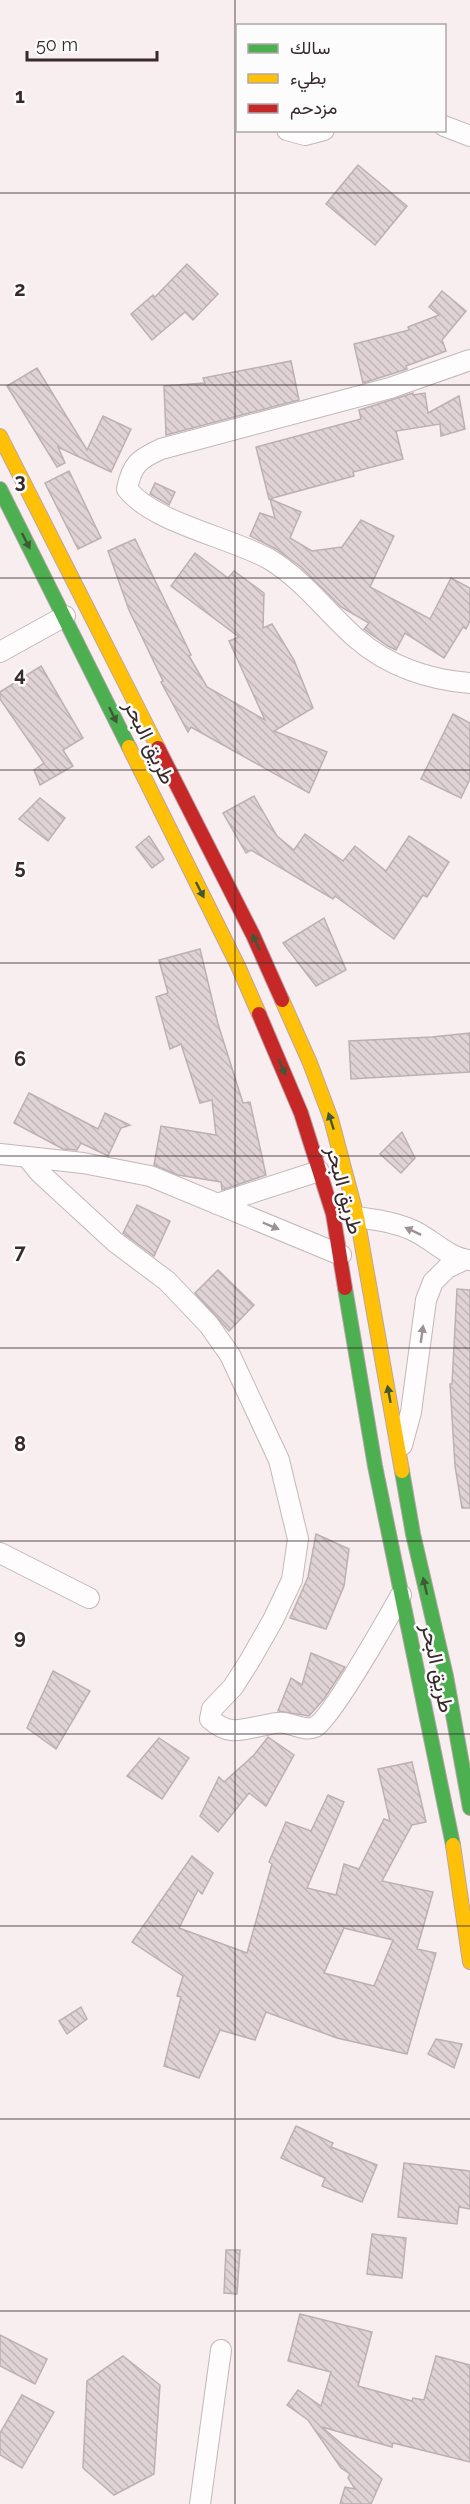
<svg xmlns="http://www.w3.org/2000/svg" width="470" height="2504" font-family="Raleway,Vazirmatn,sans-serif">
<defs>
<pattern id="building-back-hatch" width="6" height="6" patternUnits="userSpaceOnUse" patternTransform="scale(1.5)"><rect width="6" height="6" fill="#e0d3d5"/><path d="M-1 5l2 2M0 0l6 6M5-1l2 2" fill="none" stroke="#c1b5b7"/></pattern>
</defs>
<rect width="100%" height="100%" fill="#f8eef0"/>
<g fill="url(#building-back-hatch)" stroke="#bcb0b2" stroke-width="1.5" fill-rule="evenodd">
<polygon points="358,165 407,206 375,245 326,204"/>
<polygon points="187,264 218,294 193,320 185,312 152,340 131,314 153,295 155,297"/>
<polygon points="442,291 466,311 442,340 446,351 406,366 407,369 363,383 354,344 409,330 408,327 439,315 429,307"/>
<polygon points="291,361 299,400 166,435 164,386 205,383 203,378"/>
<polygon points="37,368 87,450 103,416 131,429 111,472 58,447 65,463 57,467 7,386"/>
<polygon points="413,393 413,395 425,393 428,413 459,396 465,429 441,436 440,424 396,431 403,459 353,472 354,476 269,499 256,447 361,419 359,410"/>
<polygon points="69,471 101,538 78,549 45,483"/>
<polygon points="155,483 175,492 169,505 150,494"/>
<polygon points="270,499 301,512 290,538 312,551 342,547 361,520 394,536 370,587 430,619 451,578 470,588 470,621 466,629 463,627 444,658 405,633 396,650 388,646 364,629 369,623 341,607 301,567 276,549 250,536 260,513 275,518"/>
<polygon points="135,539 191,655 189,656 207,687 265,720 229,641 239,637 171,586 195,553 228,578 234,571 264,593 263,628 272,624 294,660 313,708 274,731 327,752 309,793 191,727 188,732 161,682 163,681 129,610 108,551"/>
<polygon points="41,666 83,738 63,750 73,766 40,785 34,770 44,763 0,699 0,692"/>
<polygon points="453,714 470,723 470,779 461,798 421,779"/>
<polygon points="254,796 277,836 294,850 305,834 343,861 355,846 386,871 409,836 449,862 427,897 423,895 394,939 335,896 333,899 251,850 246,853 223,813"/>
<polygon points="40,798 65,818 48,841 19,819"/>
<polygon points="149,836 164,859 152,868 136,847"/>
<polygon points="324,918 346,970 316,986 283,943"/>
<polygon points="200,949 218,1024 243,1103 250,1102 266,1175 222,1190 221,1182 178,1175 154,1165 161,1126 216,1135 212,1100 200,1103 181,1044 170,1049 156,997 168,993 159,960"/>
<polygon points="470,1033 470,1072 351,1079 349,1041 432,1037"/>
<polygon points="29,1093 98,1129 105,1113 130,1125 121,1128 108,1156 81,1143 77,1150 63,1149 14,1123"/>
<polygon points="402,1132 415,1158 401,1173 380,1154"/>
<polygon points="137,1205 170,1221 154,1256 123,1233"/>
<polygon points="218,1270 254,1305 229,1331 195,1293"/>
<polygon points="457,1289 470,1290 470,1508 462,1508 455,1466 450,1384 452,1384"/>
<polygon points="316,1534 349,1549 344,1586 326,1629 290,1618 308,1577"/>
<polygon points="311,1653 345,1667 324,1699 309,1716 278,1711 291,1678 302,1685"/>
<polygon points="53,1671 90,1691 56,1749 27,1728"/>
<polygon points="268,1737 294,1755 266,1806 249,1793 218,1832 200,1816 219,1777 224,1782 254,1755"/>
<polygon points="159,1738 189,1758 162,1799 127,1776"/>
<path d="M 412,1762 L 426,1822 L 412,1825 L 382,1881 L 433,1892 L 417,1949 L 436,1953 L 407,2054 L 337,2038 L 266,2012 L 255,2040 L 220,2030 L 199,2078 L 164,2066 L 181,1997 L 177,1996 L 183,1976 L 132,1942 L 192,1856 L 213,1873 L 202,1894 L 198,1890 L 179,1928 L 247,1953 L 272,1864 L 269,1862 L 286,1822 L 311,1831 L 328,1795 L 344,1802 L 307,1888 L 336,1895 L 344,1864 L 359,1869 L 384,1819 L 390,1821 L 378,1769 ZM 344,1928 L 393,1940 L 374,1986 L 324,1973 Z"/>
<polygon points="81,2007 87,2019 67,2034 59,2021"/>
<polygon points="436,2039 462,2044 454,2068 428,2054"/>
<polygon points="296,2126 333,2143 331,2147 377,2165 362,2202 322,2186 325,2178 281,2158"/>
<polygon points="404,2163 470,2171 470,2209 459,2207 457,2224 398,2217"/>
<polygon points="372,2234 406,2238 402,2278 367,2274"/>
<polygon points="226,2250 240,2250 237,2294 224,2293"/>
<polygon points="300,2314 372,2332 358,2386 412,2401 413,2398 424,2400 436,2356 470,2365 470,2462 393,2443 392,2447 322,2427 382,2479 371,2504 340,2504 345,2487 355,2489 348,2478 350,2474 341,2468 308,2420 287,2405 298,2390 321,2406 331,2372 288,2361"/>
<polygon points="0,2335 47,2359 35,2384 0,2366"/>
<polygon points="123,2356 160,2385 154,2474 114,2495 83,2468 87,2381"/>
<polygon points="22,2395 54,2412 22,2468 0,2455 0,2433"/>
</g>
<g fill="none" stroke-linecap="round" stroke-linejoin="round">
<defs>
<g id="street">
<polyline points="444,126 470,136"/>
<polyline points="287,130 305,135 324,130"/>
<path d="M 470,360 L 390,388 L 161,449 C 139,459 132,464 127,489 C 154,523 229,537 269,559 C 304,580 327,613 357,639 C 388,666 429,680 470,683"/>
<polyline points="0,652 65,616"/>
<polyline points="0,1154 83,1163 150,1176 341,1255"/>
<path d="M 27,1157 L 40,1173 L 115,1242 L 167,1281 L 209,1325 L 230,1355 L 279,1460 L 298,1539 L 292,1580 L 273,1620 L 249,1662 L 233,1687 L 212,1709 L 210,1719 C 230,1737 242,1729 266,1725 C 273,1723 281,1721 289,1724 C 298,1726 305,1731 315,1727 C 331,1719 389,1616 401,1595"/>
<polyline points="217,1204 319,1171"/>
<path d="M 357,1217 C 376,1220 395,1222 412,1230 C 431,1238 449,1259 470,1260"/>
<polyline points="402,1445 411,1412 426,1300 433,1282 447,1268 464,1260"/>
<polyline points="0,1553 89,1598"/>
<polyline points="200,2504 221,2350"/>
</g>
<g id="fast">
<polyline points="0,489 129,747"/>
<polyline points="345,1288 375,1466 453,1845"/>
<polyline points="402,1471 413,1534 446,1676 470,1808"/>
</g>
<g id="slow">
<polyline points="0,436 158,748"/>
<polyline points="129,747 238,966 259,1014"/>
<polyline points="282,1000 310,1063 331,1119 357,1217 402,1471"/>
<polyline points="453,1845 470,1962"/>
</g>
<g id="jam">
<polyline points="158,748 253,935 282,1000"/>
<polyline points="259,1014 301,1113 333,1214 345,1288"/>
</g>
</defs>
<use href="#street" stroke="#c3b8b9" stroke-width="22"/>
<use href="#fast" stroke="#baa4a9" stroke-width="16"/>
<use href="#slow" stroke="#baa4a9" stroke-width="16"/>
<use href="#jam" stroke="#baa4a9" stroke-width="16"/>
<use href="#street" stroke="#fefcfd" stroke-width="20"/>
<use href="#fast" stroke="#4caf50" stroke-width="14"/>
<use href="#slow" stroke="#ffc107" stroke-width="14"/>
<use href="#jam" stroke="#c62828" stroke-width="14"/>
</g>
<defs><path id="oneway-solid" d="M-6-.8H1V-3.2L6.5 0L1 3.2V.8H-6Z" transform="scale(1.5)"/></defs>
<g fill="#405838">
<use href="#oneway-solid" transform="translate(26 541) rotate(63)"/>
<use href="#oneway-solid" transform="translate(113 715) rotate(64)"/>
<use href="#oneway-solid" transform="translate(200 890) rotate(63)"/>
<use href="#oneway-solid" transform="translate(256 942) rotate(-115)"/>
<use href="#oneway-solid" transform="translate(282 1067) rotate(67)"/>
<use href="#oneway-solid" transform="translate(331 1121) rotate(-108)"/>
<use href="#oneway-solid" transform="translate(389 1394) rotate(-100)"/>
<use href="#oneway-solid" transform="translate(425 1586) rotate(-103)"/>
</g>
<g fill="#9c9294">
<use href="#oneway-solid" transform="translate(271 1226) rotate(23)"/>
<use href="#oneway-solid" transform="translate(413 1231) rotate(-155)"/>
<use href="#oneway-solid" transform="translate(422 1334) rotate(-82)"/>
</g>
<path fill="none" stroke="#39292b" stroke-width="1.5" stroke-opacity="0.55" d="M 235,0 L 235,2504M 0,193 L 470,193M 0,385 L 470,385M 0,578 L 470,578M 0,770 L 470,770M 0,963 L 470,963M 0,1156 L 470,1156M 0,1348 L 470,1348M 0,1541 L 470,1541M 0,1734 L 470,1734M 0,1926 L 470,1926M 0,2119 L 470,2119M 0,2311 L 470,2311"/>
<g text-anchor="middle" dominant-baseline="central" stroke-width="5" stroke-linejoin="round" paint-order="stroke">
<g font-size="21" fill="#39292b" stroke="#fcfcfc">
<text transform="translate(150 742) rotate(64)">طريق البحر</text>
<text transform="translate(345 1190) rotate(75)">طريق البحر</text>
<text transform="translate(438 1668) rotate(78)">طريق البحر</text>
</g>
</g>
<g font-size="20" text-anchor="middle" font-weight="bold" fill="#39292b" stroke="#fcfcfc" stroke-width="5" stroke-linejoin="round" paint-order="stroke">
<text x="20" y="103">1</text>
<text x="20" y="296">2</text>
<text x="20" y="488">3</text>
<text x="20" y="681">4</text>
<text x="20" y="874">5</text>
<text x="20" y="1066">6</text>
<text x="20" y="1259">7</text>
<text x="20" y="1451">8</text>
<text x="20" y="1644">9</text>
</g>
<rect x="236" y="24" width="210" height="108" fill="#fcfcfc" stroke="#aea8a8" stroke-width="1.5"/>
<rect x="248" y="44" width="30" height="9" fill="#4caf50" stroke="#aea8a8" stroke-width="1.5"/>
<text x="290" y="54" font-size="18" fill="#39292b">سالك</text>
<rect x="248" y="74" width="30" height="9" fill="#ffc107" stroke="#aea8a8" stroke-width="1.5"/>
<text x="290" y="84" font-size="18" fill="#39292b">بطيء</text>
<rect x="248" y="104" width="30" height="9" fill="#c62828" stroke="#aea8a8" stroke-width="1.5"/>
<text x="290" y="114" font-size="18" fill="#39292b">مزدحم</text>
<path d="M27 51v9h130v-9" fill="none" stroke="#39292b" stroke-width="3"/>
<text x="36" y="51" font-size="18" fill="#39292b" stroke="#fcfcfc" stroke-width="4.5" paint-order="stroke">50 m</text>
</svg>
